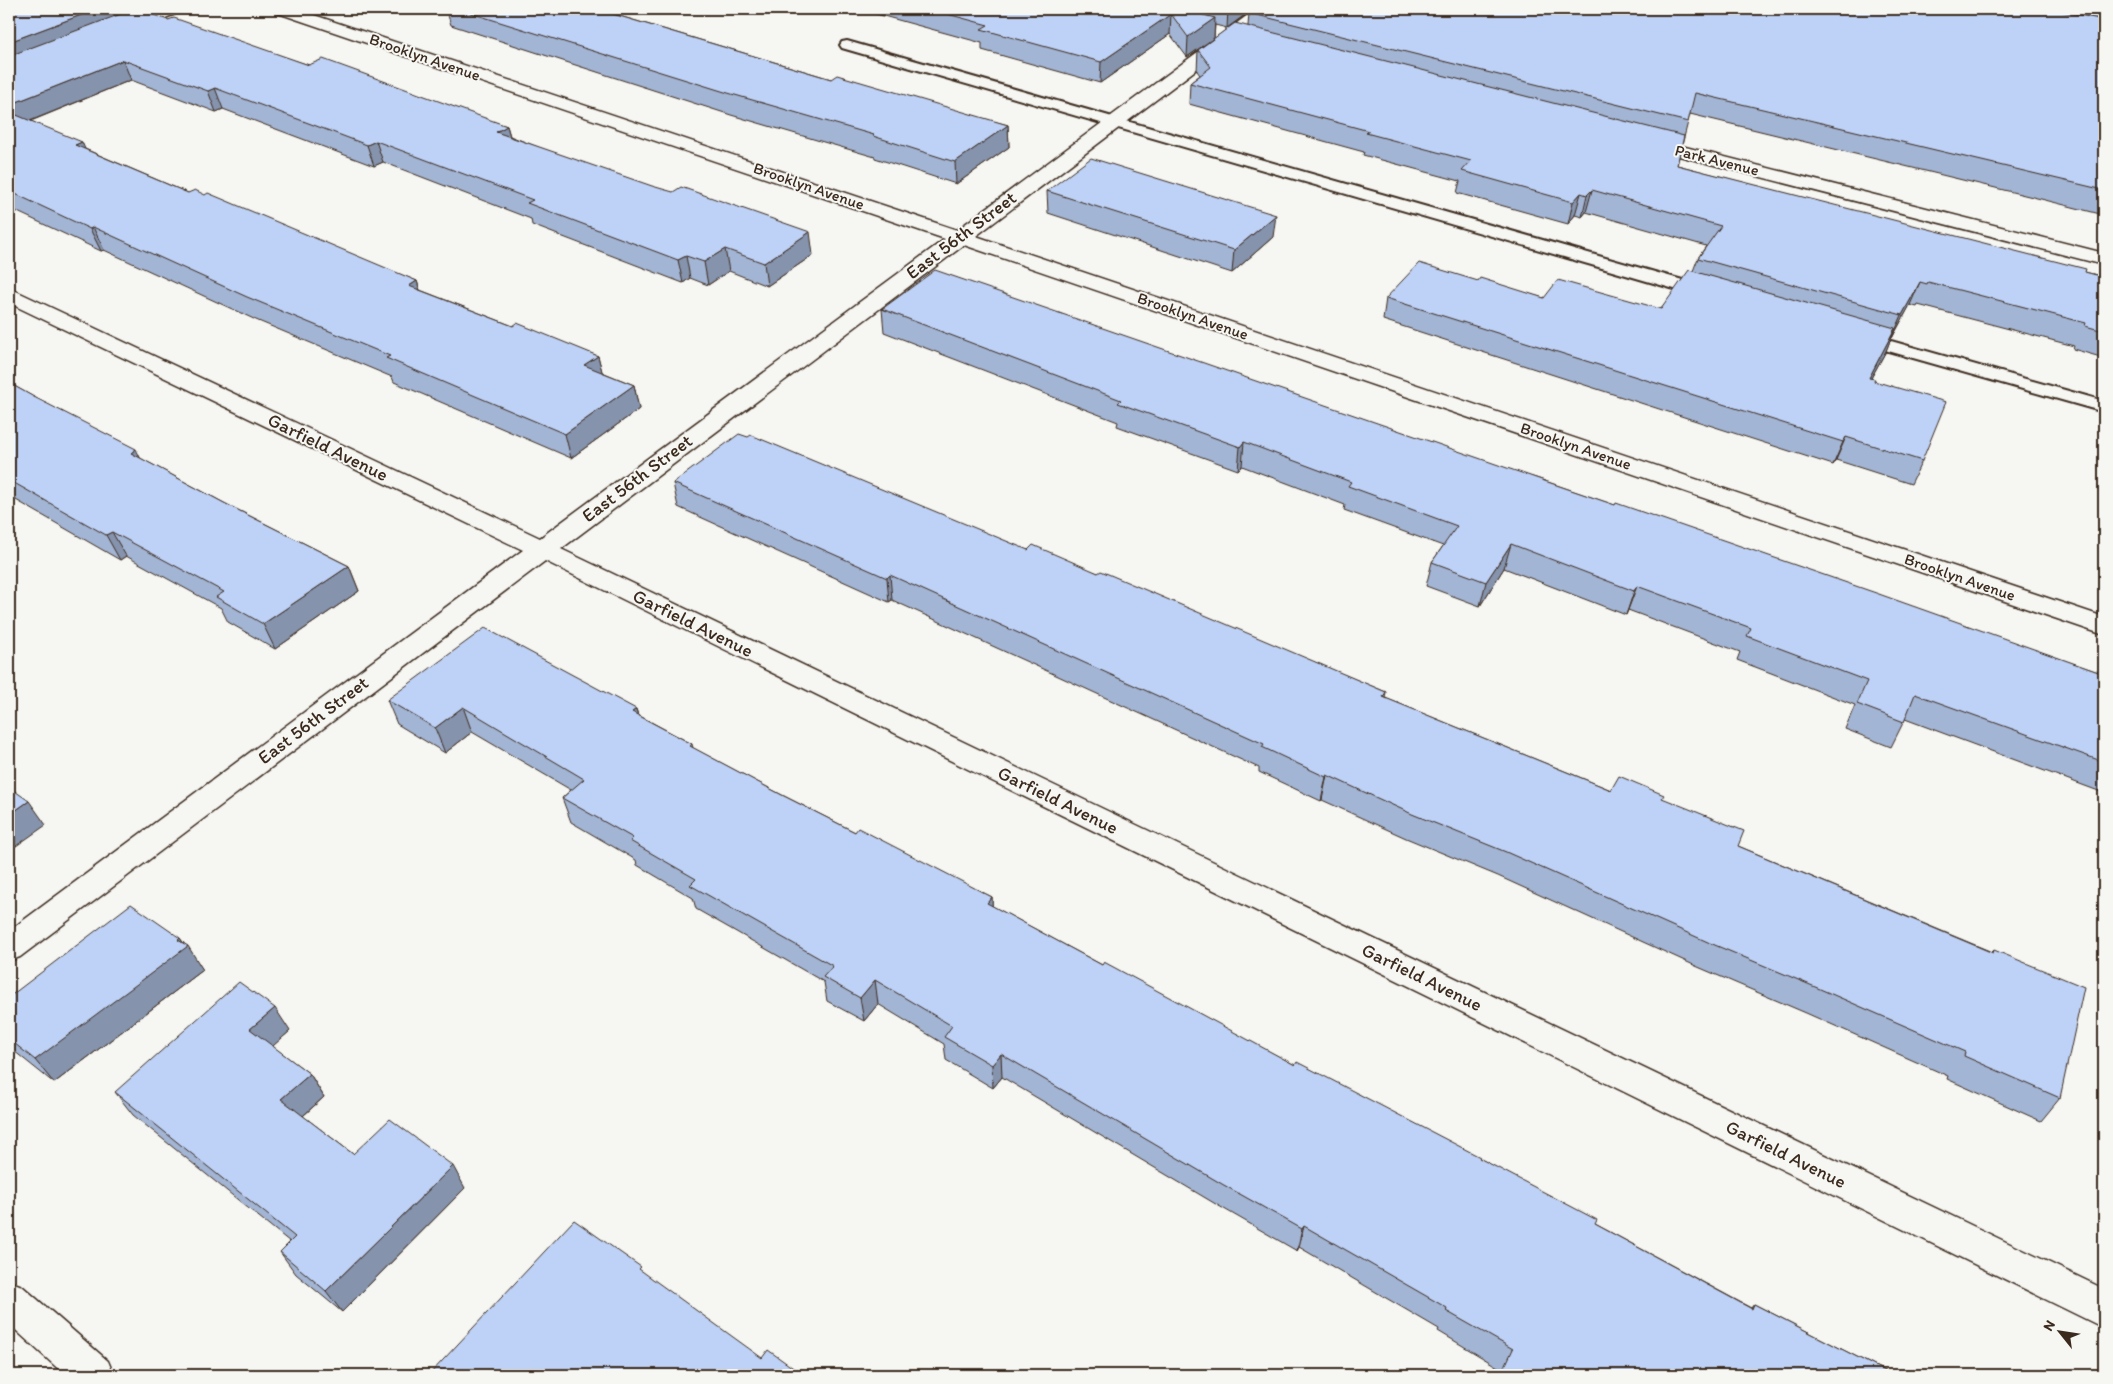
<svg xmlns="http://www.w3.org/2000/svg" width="2113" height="1384" font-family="Itim,sans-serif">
<rect width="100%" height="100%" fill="#f6f6f2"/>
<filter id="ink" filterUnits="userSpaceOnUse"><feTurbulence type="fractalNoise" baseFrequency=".02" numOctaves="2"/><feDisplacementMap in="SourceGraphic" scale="10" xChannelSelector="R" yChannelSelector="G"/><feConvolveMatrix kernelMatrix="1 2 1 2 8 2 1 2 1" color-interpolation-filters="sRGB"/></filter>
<g filter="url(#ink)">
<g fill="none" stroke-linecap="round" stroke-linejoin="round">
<defs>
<g id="service">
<polygon points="847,41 1714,289 1716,293 1714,297 1702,297 842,48 840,45 842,42"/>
<polygon points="1859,332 2104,401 2104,412 1853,341 1850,337 1853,333"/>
</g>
<g id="minor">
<polygon points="273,9 296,9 957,230 1256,9 1274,9 1272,12 976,236 2104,617 2104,635 964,245 561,549 2104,1289 2104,1328 545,561 20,957 9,961 9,931 523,550 9,303 9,289 16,291 540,538 945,239 275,12"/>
<polygon points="1646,137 2104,253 2104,265 1640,146 1637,142 1640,138"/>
<polygon points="9,1281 22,1286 108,1361 114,1375 65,1375 9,1324"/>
</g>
<polygon id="secondary" points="161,9 182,9 180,12 128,33 116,33 114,30 116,27"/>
</defs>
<use href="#service" stroke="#3b2a1e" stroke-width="4"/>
<use href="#minor" stroke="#3b2a1e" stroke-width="3"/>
<use href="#secondary" stroke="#3b2a1e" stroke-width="3"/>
<use href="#service" fill="#f6f6f2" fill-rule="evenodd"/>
<use href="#minor" fill="#f6f6f2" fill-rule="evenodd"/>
<use href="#secondary" fill="#f6f6f2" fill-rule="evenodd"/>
</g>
<g fill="#a3b5d4" stroke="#3b2a1e">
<polygon points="9,9 119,9 121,14 168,20 309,65 507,126 510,136 813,255 767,286 729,271 708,285 690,278 683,283 532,225 531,219 383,162 374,166 223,109 216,112 131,80 31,121 85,149 188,193 417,281 420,290 513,326 598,356 602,372 634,385 639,409 571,458 394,382 392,377 256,320 104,250 101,251 9,208"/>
<polygon points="446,9 596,9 831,79 1008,125 1009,147 956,184 875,158 875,157 731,115 451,25"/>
<polygon points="858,9 1253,9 1227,28 1215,25 1214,38 1187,57 1170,34 1100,83 982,50 982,43"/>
<polygon points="1254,9 2104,9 2104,215 2041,199 1690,114 1677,165 2104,277 2104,358 2073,349 2074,346 1918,305 1917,307 1910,305 1892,338 1891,338 1886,351 1871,378 1874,381 1922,461 1911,484 1836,460 1833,465 1383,320 1386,298 1478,281 1544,298 1661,309 1693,271 1698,258 1706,246 1586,212 1582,217 1575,215 1568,224 1457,193 1460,181 1363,155 1364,152 1189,104 1190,83 1200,75 1197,71 1198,50 1248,26 1249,13"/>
<polygon points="1047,191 1273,237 1232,273 1048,213"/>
<polygon points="882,309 1536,478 2104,674 2104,793 1905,719 1891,747 1845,729 1855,705 1737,660 1740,652 1628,610 1626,615 1504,568 1480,606 1426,586 1432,562 1443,546 1344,510 1345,505 1242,466 1238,470 1117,426 1118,422 884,332"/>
<polygon points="9,383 140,458 226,504 349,566 359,591 275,649 228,622 221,608 126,556 120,560 9,496"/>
<polygon points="673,483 1028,550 1098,573 1386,692 1385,698 1611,790 1662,798 1738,846 1992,952 1994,950 2060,1098 2041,1121 1947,1079 1948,1076 1806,1013 1698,967 1498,876 1406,838 1322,800 1321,801 1259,772 1259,768 892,600 889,602 678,507"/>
<polygon points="387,700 636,709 638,715 692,744 693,748 782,795 855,832 992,897 992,906 1102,965 1295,1065 1479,1158 1595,1224 1751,1308 1754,1304 1892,1375 1501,1375 1503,1370 1438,1331 1439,1329 1299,1247 1297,1251 1219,1206 1002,1077 993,1088 946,1060 944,1044 878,1004 864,1021 827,1001 824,982 696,909 693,898 637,865 636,860 571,822 562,798 571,790 472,732 445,753 397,724"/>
<polygon points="180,938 203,970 54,1083 9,1047 9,997"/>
<polygon points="290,1031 272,1046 310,1074 324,1097 303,1116 353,1154 465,1188 342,1312 296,1274 280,1252 290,1242 133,1115 115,1092"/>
</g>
<g fill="#8593ad" stroke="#3b2a1e">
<polygon points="97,9 119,9 124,21 9,66 9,42"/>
<polygon points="1228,9 1253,9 1227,28"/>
<polygon points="1171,14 1170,34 1100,83 1101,62"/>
<polygon points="1215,18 1214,38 1187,57 1188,37"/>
<polygon points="123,60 131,80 10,129 9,126 9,105"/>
<polygon points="215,88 223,109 216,112 208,91"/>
<polygon points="1008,125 1009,147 956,184 955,162"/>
<polygon points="507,126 513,147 496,132"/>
<polygon points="376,141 383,162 374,166 367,145"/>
<polygon points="82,142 91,163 75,145"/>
<polygon points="1592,190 1586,212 1582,217 1587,195"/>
<polygon points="1581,193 1575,215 1568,224 1573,202"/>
<polygon points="1276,215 1273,237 1232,273 1234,250"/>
<polygon points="93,227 104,250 101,251 90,229"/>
<polygon points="810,232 813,255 767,286 764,263"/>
<polygon points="725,249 729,271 708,285 704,262"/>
<polygon points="686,256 690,278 683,283 678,260"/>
<polygon points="417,281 424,304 409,286"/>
<polygon points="1920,282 1910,305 1892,338 1902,315"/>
<polygon points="1895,328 1886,351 1859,400 1869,378"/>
<polygon points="598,356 604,379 584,365"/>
<polygon points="634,385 639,409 571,458 565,434"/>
<polygon points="1846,437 1836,460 1833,465 1843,442"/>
<polygon points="1244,442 1242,466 1238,470 1240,447"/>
<polygon points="136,449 148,474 131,453"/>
<polygon points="112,532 126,556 120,560 106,535"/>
<polygon points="1511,544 1504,568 1480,606 1486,582"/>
<polygon points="349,566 359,591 275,649 263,624"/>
<polygon points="890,575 892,600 889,602 887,578"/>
<polygon points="1637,586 1628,610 1626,615 1634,591"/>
<polygon points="463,707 472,732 445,753 435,728"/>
<polygon points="636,709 643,734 632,712"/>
<polygon points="1327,775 1322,800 1321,801 1326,777"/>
<polygon points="29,801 46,825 9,851 9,815"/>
<polygon points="992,897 993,921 987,903"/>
<polygon points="180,938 186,947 188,946 203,970 54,1083 35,1060"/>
<polygon points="875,980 878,1004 864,1021 860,998"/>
<polygon points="275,1008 290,1031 265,1053 250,1029"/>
<polygon points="1001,1054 1002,1077 993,1088 992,1065"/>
<polygon points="310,1074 324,1097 296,1122 281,1099"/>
<polygon points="453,1166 465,1188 342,1312 326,1291"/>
<polygon points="1304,1226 1299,1247 1297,1251 1302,1229"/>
</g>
<g fill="#bed2f7" stroke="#3b2a1e">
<polygon points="9,9 97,9 9,42"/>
<polygon points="134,9 137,9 168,20 174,18 309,65 323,59 507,126 496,132 652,186 673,192 681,187 810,232 764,263 725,249 704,262 686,256 678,260 527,203 533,200 376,141 367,145 215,88 208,91 123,60 9,105 9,56"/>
<polygon points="458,9 596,9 831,79 837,75 1008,125 955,162 873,136 874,135 728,93"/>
<polygon points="929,9 1180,9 1215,18 1188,37 1171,14 1101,62 981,29 988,25"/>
<polygon points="1254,9 2050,9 2104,20 2104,190 1695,93 1688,122 1249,13"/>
<polygon points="1235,23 1684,136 1677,165 2086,269 2085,272 2104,277 2104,331 2085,326 2086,323 1928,282 1927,284 1920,282 1902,315 1698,258 1721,226 1592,190 1587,195 1581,193 1573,202 1462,171 1471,161 1366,133 1369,131 1190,83 1211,67 1198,50"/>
<polygon points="9,112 82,142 75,145 188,193 195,190 205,195 208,193 417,281 409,286 513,326 517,323 598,356 584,365 634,385 565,434 386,358 390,356 247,297 93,227 90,229 9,191"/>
<polygon points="1091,158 1276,215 1234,250 1047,191"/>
<polygon points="1419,263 1478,281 1480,278 1544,298 1558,280 1661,309 1689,270 1895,328 1869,378 1875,379 1874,381 1946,402 1922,461 1846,437 1843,442 1386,298"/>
<polygon points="935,270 1536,478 1615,505 1616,503 1876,593 2104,674 2104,762 1915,694 1904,722 1857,704 1867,681 1747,636 1751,628 1637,586 1634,591 1511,544 1486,582 1432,562 1457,526 1348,486 1351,482 1244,442 1240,447 1118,403 1121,400 882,309"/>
<polygon points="9,383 34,397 136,449 131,453 226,504 349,566 263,624 216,597 224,592 112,532 106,535 9,480"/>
<polygon points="739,434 748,437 751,435 1028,550 1033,545 1098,573 1101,571 1386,692 1383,697 1611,790 1619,776 1664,795 1662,798 1744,831 1738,846 1993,953 1994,950 2084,987 2060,1098 1964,1056 1965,1052 1820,989 1710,943 1506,852 1412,814 1327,775 1326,777 1262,747 1264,744 890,575 887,578 673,483"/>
<polygon points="485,628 636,709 632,712 692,744 690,746 782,795 855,832 858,828 926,863 992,897 987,903 1102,965 1104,962 1295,1065 1297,1062 1480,1157 1479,1158 1597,1220 1595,1224 1752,1309 1754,1304 1892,1375 1501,1375 1513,1349 1446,1311 1447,1308 1304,1226 1302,1229 1222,1184 1001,1054 992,1065 944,1037 952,1026 875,980 860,998 823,977 833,966 690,885 696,879 630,841 633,838 562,798 584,779 463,707 435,728 387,700"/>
<polygon points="9,787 29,801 9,815"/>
<polygon points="131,904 180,938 178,940 188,946 35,1060 9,1039 9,997"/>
<polygon points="239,982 275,1008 250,1029 310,1074 281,1099 353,1154 390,1119 453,1166 326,1291 280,1252 295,1237 115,1092"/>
<polygon points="574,1220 641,1267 639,1269 762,1358 768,1350 803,1375 429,1375"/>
</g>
</g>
<g text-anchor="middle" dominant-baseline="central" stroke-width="4" stroke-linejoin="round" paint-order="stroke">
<g font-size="16" fill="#3b2a1e" stroke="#f6f6f2">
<text transform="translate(425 57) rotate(19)">Brooklyn Avenue</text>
<text transform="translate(1717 160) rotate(14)">Park Avenue</text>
<text transform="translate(809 186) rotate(19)">Brooklyn Avenue</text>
<text transform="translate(1193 316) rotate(19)">Brooklyn Avenue</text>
<text transform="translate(1576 446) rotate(19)">Brooklyn Avenue</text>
<text transform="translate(1960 577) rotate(19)">Brooklyn Avenue</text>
</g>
<g font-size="19" fill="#3b2a1e" stroke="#f6f6f2">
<text transform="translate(961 235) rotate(-37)">East 56th Street</text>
<text transform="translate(328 447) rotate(26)">Garfield Avenue</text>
<text transform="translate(637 478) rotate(-37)">East 56th Street</text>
<text transform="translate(693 623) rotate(26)">Garfield Avenue</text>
<text transform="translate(313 720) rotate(-37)">East 56th Street</text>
<text transform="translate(1058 800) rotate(26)">Garfield Avenue</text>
<text transform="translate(1422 977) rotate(26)">Garfield Avenue</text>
<text transform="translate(1786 1154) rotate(26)">Garfield Avenue</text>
</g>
</g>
<rect width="2113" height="1384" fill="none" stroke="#f6f6f2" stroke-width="30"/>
<rect x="15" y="15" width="2083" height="1354" fill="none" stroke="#3b2a1e" stroke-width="2" filter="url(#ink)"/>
<g transform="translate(2060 1332) rotate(300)" stroke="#f6f6f2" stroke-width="4" paint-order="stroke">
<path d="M0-4L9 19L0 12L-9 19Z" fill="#3b2a1e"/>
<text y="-8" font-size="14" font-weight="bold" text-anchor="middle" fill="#3b2a1e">N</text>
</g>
</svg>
